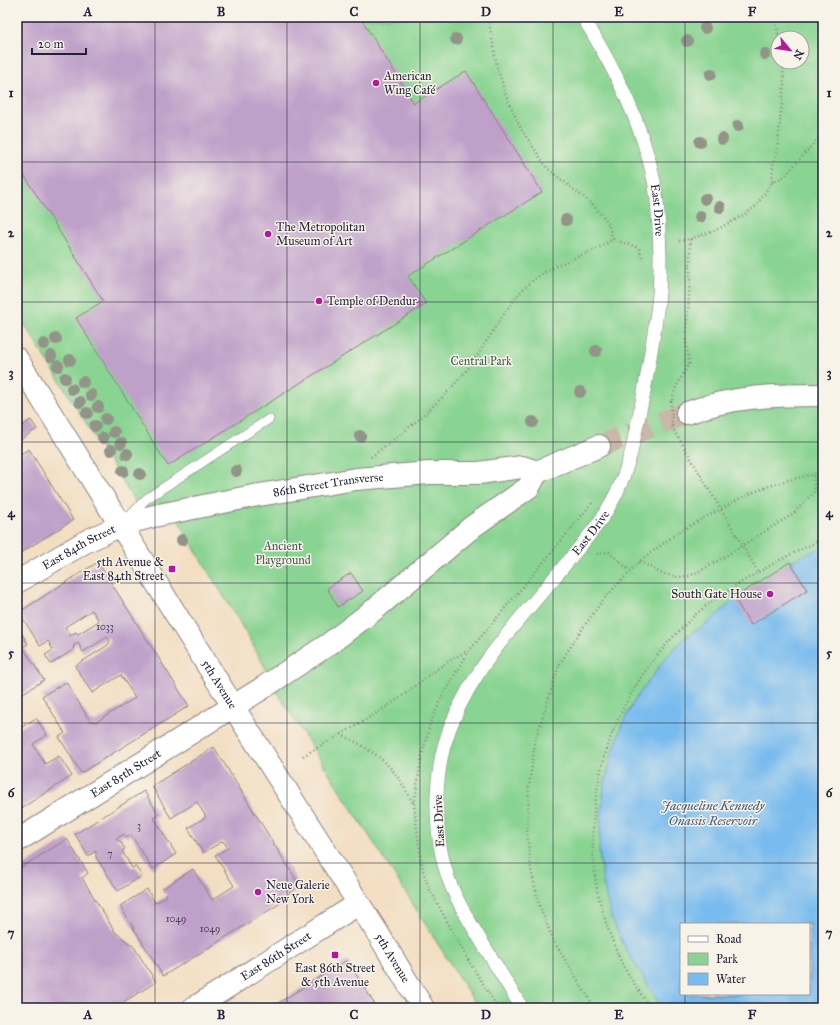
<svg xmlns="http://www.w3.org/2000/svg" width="840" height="1025" font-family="'IM FELL Great Primer',serif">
<rect width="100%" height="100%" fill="#f7f3e8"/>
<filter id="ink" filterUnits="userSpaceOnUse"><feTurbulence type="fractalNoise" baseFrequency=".025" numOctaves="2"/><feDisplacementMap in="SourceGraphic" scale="8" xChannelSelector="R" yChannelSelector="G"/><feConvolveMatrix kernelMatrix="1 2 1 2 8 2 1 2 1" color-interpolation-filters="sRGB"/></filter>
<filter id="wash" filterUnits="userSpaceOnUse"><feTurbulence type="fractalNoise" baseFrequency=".012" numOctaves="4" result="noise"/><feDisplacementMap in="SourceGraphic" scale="16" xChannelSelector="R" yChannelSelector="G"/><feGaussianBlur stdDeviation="0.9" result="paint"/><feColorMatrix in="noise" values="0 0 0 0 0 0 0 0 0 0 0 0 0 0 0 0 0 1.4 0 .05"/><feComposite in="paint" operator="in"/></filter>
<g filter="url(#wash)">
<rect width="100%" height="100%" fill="#f3dec2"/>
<path fill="#89d492" stroke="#567b66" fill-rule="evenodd" d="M 17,17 L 823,17 L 823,1008 L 478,1008 L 408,896 L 278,694 C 248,627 202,568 169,502 L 140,510 L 17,312 ZM 778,38 L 802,38 L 802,62 L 778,62 ZM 681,924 L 809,924 L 809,994 L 681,994 Z"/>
<path fill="#78bbee" stroke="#4d6e94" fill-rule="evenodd" d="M 823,547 L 823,1008 L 662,1008 L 626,950 L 611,917 L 603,883 L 599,850 L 601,818 L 604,786 L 611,758 L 622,724 L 636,698 L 664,660 L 684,638 L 709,622 L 735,599 L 807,590 L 790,562 L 806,554 ZM 681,924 L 809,924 L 809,994 L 681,994 Z"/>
<g id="blocks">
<g fill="#bfa0c9" fill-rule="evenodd">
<polygon points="17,17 360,17 414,103 466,71 542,192 408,276 426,304 168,466 76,318 103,301 19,167 17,169"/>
<polygon points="31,420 37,429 17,442 17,429"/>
<polygon points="29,449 73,520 17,555 17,456"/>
<path d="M 98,562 L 189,706 L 81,773 L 59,737 L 65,733 L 42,696 L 66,682 L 90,721 L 96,722 L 135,698 L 121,675 L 92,693 L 75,666 L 108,645 L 110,641 L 107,637 L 83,652 L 78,643 L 74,645 L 73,650 L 51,664 L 45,655 L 53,650 L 48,641 L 40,646 L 19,612 ZM 92,610 L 99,621 L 78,634 L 76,632 L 70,636 L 65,627 Z"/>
<polygon points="790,562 807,590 751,625 734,598"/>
<polygon points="351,573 363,591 338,607 327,588"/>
<polygon points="17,626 28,644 23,647 44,680 20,695 17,691"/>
<polygon points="36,718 47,735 33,744 45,764 59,756 72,776 17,811 17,730"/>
<polygon points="214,747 300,886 282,898 284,901 163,976 120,906 147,889 155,903 167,896 162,889 193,869 212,900 234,886 215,855 228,848 223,841 203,853 188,828 206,817 197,802 171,818 152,786"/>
<polygon points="144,791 159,815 154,818 176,854 153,869 131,835 126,838 124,834 116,839 121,842 125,849 122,851 132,868 135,866 142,876 118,891 96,857 96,851 88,856 75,834"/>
<polygon points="67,839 88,873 82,878 115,932 134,947 156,982 114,1008 17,1008 17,870"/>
<polygon points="347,960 377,1008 270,1008"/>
</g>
</g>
</g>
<g filter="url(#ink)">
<use href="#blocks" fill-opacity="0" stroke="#8a807e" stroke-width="1"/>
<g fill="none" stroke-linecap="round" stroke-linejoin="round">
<polyline stroke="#c9b8a7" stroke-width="22" stroke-dasharray="22 11" stroke-linecap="butt" points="599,446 687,413"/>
<defs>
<polyline id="service" points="128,518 146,499 269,419"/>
<g id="pedestrian">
<path id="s1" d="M 583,17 C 614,68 642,122 654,181 C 659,205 659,231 660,256 C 660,268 660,281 659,293 C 656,328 649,363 643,397"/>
<path id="s2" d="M 522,1008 C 509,987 496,965 483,944 C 471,924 458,904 450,883 C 439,854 436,824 437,794 C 438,778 440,761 444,746 C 460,690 496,646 533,603 C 555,577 577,551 598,524 C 615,500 623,481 631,453"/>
</g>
<g id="secondary">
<path id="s3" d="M 17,359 L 246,727 L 377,932 L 423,1008"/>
<path d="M 687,413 C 731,396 777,395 823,395"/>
<path id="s4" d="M 17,582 L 85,542 L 121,525 L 154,516 L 253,496 L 356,479 L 429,473 L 479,473 L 522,467 L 537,472"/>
<path id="s5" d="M 17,841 L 261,689 L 329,644 L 375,609 L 472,527 L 529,487 L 537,472 L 599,446"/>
<path id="s6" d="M 194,1008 L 358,904"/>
</g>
</defs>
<use href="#service" stroke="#8a807e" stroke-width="10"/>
<use href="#pedestrian" stroke="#8a807e" stroke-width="14"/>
<use href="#secondary" stroke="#8a807e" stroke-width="24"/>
<g stroke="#8a807e" stroke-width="2.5" stroke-dasharray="1 3" stroke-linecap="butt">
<polyline points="775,17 779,38"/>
<polyline points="772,182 785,176 823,133"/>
<polyline points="613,239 639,248 643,260"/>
<polyline points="679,241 690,239 714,231 744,215 756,206 772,182 773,165 777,150 784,85 783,62"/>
<polyline points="672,400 675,389 689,364 686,340 690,279 690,239"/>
<polyline points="672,427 713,496"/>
<path d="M 371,457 C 406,431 442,402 469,367 C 490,340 504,306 530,283 C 554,261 588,257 613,239 L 607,221 L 592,204 L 548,169 L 521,129 L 505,93 L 497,66 L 488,17"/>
<polyline points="737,536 758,572"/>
<polyline points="597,554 609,552 630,571"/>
<polyline points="640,561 660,573 676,577 689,576 698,572 716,562 793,514 815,491 813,474"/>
<path d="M 341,734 C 359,744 379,754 392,770 C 401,780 407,793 414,804"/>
<path d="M 303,756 C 335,738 367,720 398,699 C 421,683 442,662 468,651"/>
<polyline points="498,1008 468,960 429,888 424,875 421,860 414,805 422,755 430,723 443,695 469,651 542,564 592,503"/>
<polyline points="595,1008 554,942 539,905 531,870 527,832 529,787 535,741 559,665 578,635 602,601 640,561 680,531 751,493 781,482 823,472"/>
<path d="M 650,1008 C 640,992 628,976 620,959 C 612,941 605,921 600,902 C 594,879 592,853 593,830 C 596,753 625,686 678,632 C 688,622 698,611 710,603 C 745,578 784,557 823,539"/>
</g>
<use href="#service" stroke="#fff" stroke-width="9"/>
<use href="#pedestrian" stroke="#fff" stroke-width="13"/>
<use href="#secondary" stroke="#fff" stroke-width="22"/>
<defs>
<polyline id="pedestrian-bridge" points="631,453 643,397"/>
</defs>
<use href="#pedestrian-bridge" stroke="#8a807e" stroke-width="14" stroke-linecap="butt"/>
<g stroke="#8a807e" stroke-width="2.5" stroke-dasharray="1 3" stroke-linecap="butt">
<polyline points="671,401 672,427"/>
<polyline points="713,496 737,536"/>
</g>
<use href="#pedestrian-bridge" stroke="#fff" stroke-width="13"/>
</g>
<g fill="#919486">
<circle cx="705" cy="28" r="6"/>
<circle cx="456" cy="39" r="6"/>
<circle cx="687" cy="41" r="6"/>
<circle cx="765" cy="54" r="6"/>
<circle cx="711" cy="74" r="6"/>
<circle cx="738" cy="126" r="6"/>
<circle cx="722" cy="139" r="6"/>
<circle cx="700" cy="142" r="6"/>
<circle cx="705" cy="199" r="6"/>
<circle cx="720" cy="207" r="6"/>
<circle cx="700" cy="217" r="6"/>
<circle cx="566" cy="220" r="6"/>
<circle cx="56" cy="339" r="6"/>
<circle cx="44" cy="344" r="6"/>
<circle cx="596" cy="351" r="6"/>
<circle cx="51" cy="356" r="6"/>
<circle cx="70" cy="360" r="6"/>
<circle cx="58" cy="366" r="6"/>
<circle cx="65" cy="378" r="6"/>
<circle cx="83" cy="382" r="6"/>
<circle cx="72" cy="389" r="6"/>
<circle cx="580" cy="392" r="6"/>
<circle cx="91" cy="395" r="6"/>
<circle cx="80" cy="402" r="6"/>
<circle cx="98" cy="407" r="6"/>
<circle cx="87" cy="413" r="6"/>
<circle cx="106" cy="419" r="6"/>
<circle cx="533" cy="422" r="6"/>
<circle cx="95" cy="426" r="6"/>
<circle cx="114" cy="432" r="6"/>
<circle cx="360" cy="436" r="6"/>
<circle cx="103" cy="438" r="6"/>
<circle cx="121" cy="443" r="6"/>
<circle cx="111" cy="450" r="6"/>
<circle cx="127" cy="454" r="6"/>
<circle cx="123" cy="471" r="6"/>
<circle cx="236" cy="471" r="6"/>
<circle cx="140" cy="474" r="6"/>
<circle cx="182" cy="540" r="6"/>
</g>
</g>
<path fill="none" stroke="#22223b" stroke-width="1" stroke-opacity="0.55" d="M 155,17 L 155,1008M 287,17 L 287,1008M 420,17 L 420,1008M 553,17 L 553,1008M 685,17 L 685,924M 17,162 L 823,162M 17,302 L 823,302M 17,442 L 823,442M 17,583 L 823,583M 17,723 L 823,723M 17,863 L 823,863M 685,994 L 685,1008"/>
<g fill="#b5179e" stroke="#f7f3e8" stroke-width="1.5">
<circle cx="376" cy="83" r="4"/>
<circle cx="268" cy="234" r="4"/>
<circle cx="319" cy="301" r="4"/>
<rect x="168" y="565" width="8" height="8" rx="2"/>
<circle cx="770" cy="594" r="4"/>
<circle cx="258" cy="892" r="4"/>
<rect x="331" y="951" width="8" height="8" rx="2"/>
</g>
<g text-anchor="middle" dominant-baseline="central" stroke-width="3" stroke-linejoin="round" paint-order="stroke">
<g font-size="10" fill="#49425e">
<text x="105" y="627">1033</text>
<text x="139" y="826">3</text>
<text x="110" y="854">7</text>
<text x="176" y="919">1049</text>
<text x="210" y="929">1049</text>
</g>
<g font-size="12" fill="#22223b" stroke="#f7f3e8" text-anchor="start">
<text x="384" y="76">American<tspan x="384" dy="14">Wing Café</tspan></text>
<text x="276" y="227">The Metropolitan<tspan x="276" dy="14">Museum of Art</tspan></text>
<text x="327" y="301">Temple of Dendur</text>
<text x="164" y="562" text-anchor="end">5th Avenue &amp;<tspan x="164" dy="14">East 84th Street</tspan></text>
<text x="762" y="594" text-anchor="end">South Gate House</text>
<text x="266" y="885">Neue Galerie<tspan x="266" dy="14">New York</tspan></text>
<text x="335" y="968" text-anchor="middle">East 86th Street<tspan x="335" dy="14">&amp; 5th Avenue</tspan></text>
</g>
<g font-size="12" fill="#22223b" stroke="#f7f3e8">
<text stroke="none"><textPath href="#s1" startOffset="209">East Drive</textPath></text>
<text stroke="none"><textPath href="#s4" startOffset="330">86th Street Transverse</textPath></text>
<text stroke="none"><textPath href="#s2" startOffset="544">East Drive</textPath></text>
<text stroke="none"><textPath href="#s4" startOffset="71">East 84th Street</textPath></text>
<text stroke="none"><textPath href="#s3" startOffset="383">5th Avenue</textPath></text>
<text stroke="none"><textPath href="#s5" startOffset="128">East 85th Street</textPath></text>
<text transform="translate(439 821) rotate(-93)">East Drive</text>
<text stroke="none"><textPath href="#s6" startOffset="97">East 86th Street</textPath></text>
<text stroke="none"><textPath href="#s3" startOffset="707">5th Avenue</textPath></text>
</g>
<g font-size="12" fill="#415755" stroke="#f7f3e8">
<text x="481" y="361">Central Park</text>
<text x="283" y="546">Ancient<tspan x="283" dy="14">Playground</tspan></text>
</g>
<g font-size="13" font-style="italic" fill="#40587a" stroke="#f7f3e8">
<text x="713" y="806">Jacqueline Kennedy<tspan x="713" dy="15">Onassis Reservoir</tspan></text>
</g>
</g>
<rect width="840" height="1025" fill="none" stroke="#f7f3e8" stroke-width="44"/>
<rect x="680" y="923" width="130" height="72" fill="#f7f3e8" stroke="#a29fa3"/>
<rect x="688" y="936" width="20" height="6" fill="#ffffff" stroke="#a29fa3"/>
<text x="716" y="943" font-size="12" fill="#22223b">Road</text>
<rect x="688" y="953" width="20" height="12" fill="#89d492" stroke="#a29fa3"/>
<text x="716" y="963" font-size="12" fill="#22223b">Park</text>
<rect x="688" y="973" width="20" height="12" fill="#78bbee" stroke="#a29fa3"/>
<text x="716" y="983" font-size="12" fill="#22223b">Water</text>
<g transform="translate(790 50) rotate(119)"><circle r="19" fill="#f7f3e8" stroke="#a29fa3"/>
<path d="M0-3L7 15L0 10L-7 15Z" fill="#b5179e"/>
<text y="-6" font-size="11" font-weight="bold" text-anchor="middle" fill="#22223b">N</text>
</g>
<path d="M32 48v6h54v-6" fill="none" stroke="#22223b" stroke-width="2"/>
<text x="38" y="48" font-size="12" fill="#22223b" stroke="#f7f3e8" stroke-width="3" paint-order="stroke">20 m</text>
<rect x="22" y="22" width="796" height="981" fill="none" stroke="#22223b" stroke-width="1.5"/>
<g font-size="13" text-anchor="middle" font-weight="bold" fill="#22223b">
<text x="88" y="16">A</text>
<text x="221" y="16">B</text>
<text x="354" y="16">C</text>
<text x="486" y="16">D</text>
<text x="619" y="16">E</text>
<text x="752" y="16">F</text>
<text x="11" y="97">1</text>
<text x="829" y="97">1</text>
<text x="11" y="237">2</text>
<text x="829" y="237">2</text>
<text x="11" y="377">3</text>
<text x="829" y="377">3</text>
<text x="11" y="517">4</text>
<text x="829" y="517">4</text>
<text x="11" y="657">5</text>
<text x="829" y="657">5</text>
<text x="11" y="797">6</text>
<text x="829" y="797">6</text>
<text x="11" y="937">7</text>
<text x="829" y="937">7</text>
<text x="88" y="1019">A</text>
<text x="221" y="1019">B</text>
<text x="354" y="1019">C</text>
<text x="486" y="1019">D</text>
<text x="619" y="1019">E</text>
<text x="752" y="1019">F</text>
</g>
</svg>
